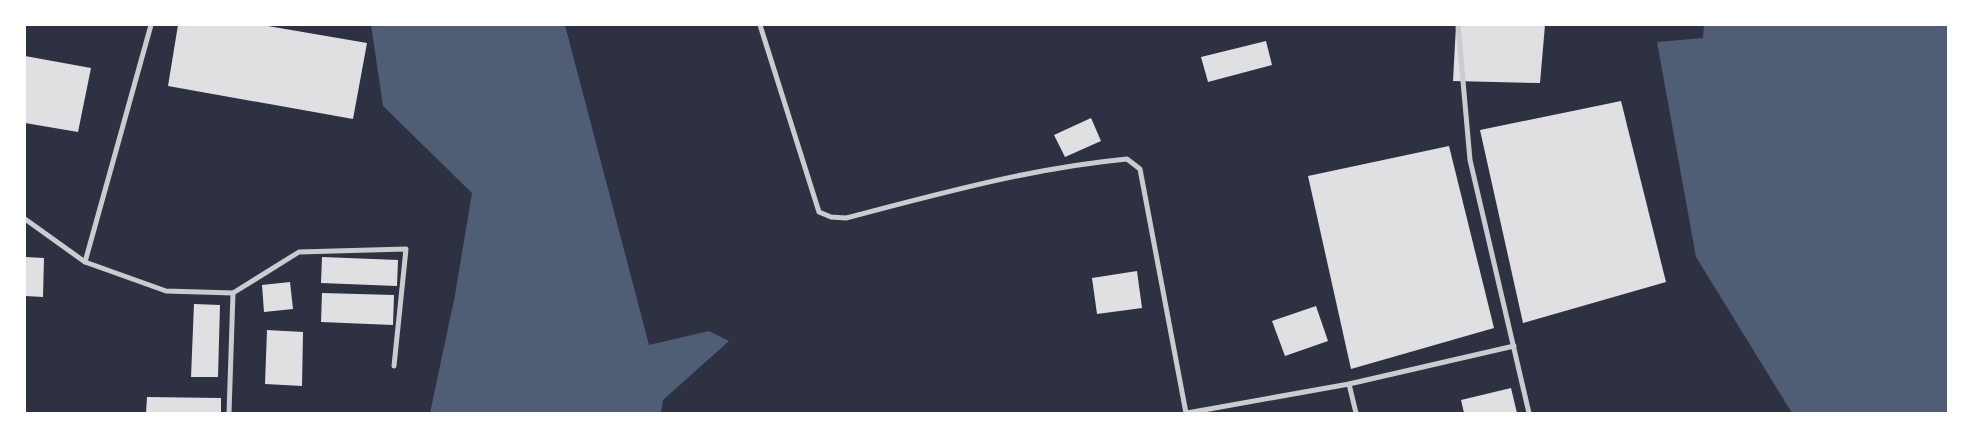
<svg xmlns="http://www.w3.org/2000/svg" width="1973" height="438" font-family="Literata,serif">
<rect width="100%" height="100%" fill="#2d3142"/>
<g fill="#4f5d75">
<polygon points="371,25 565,25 649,345 709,331 729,341 663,400 661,413 430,413 455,295 472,193 383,106"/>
<polygon points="1704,25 1948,25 1948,413 1792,413 1696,257 1657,42 1703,38"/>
</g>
<g fill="#e0e0e3">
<polygon points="178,25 262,25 367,43 353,119 168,86"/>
<polygon points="1456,25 1545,25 1540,83 1453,81"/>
<polygon points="1266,41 1272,65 1208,82 1201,57"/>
<polygon points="25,56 91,68 78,132 25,123"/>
<polygon points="1621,101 1666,282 1523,323 1480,130"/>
<polygon points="1091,118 1101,141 1065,157 1054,135"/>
<polygon points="1449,146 1494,328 1351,369 1308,176"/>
<polygon points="25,257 44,258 43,297 25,296"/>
<polygon points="322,257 398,260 397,286 321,283"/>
<polygon points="1137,271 1142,308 1097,314 1092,278"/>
<polygon points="290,282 293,309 264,312 262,285"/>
<polygon points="322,293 394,295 393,325 321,322"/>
<polygon points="194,304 220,305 218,377 191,377"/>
<polygon points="1316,306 1328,341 1285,356 1272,321"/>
<polygon points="267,330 303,332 302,386 265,384"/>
<polygon points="1511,388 1517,413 1464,413 1461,400"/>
<polygon points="147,397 221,398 221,413 146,413"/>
</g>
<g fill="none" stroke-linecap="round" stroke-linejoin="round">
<g stroke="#caccd0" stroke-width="5">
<path d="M 760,25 L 819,212 L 831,217 L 846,218 C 938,194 1031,168 1127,159 L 1140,169 L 1186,413"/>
<polyline points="1458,25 1470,160 1529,413"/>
<polyline points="25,219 85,262 166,291 233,293 299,252 406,249 394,366"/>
<polyline points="85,262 151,25"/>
<polyline points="1349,384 1356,413"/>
<polyline points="229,413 233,293"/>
<polyline points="1187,413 1349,384 1514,346"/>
</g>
</g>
<rect width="1973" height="438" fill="none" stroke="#ffffff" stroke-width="52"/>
</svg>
